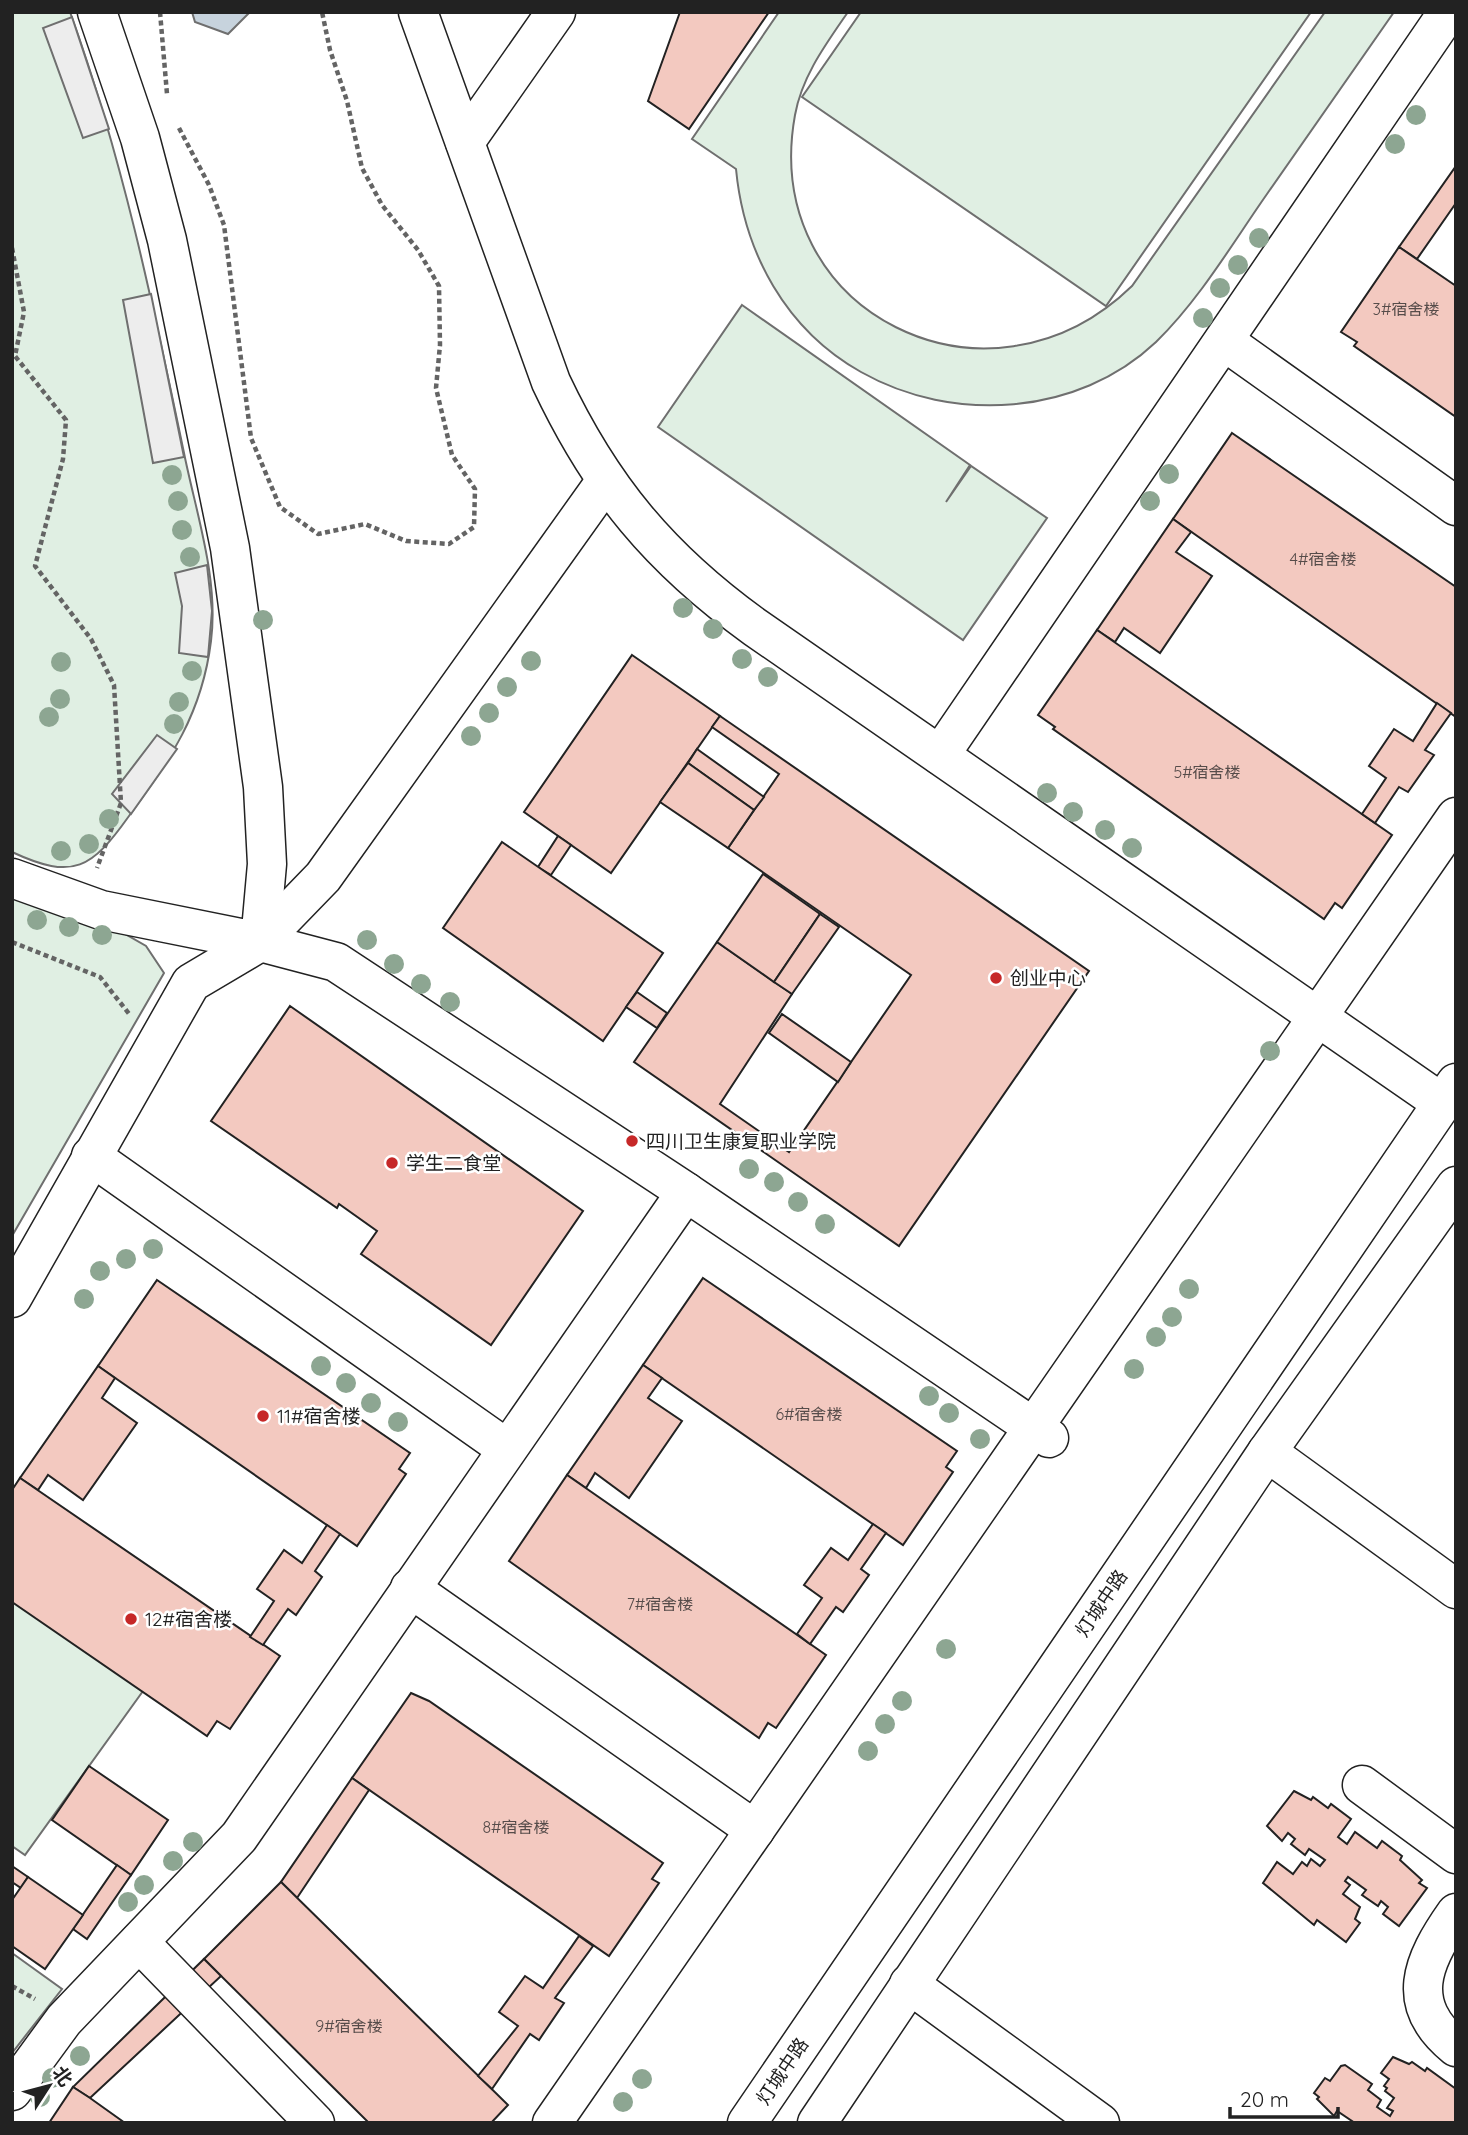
<svg xmlns="http://www.w3.org/2000/svg" width="1468" height="2135" font-family="Quicksand,'Noto Sans SC',sans-serif">
<rect width="100%" height="100%" fill="#fff"/>
<g fill="#e0efe3" stroke="#6f6f6f" stroke-width="2">
<path d="M 12,12 L 70,12 C 122,156 153,304 184,453 C 196,513 219,579 211,641 C 202,714 171,758 129,816 C 92,868 74,881 12,852 Z"/>
<path d="M 779,12 L 848,12 C 826,44 802,76 795,115 C 759,313 988,426 1132,286 L 1325,12 L 1394,12 C 1351,73 1309,134 1267,194 C 1232,244 1200,299 1156,342 C 1078,416 953,424 861,372 C 786,330 744,253 736,169 L 692,139 Z"/>
<polygon points="861,12 1311,12 1106,306 802,97"/>
<polygon points="742,305 970,465 946,502 971,466 1047,518 963,640 658,427"/>
<polygon points="12,893 125,934 146,946 164,973 12,1236"/>
<polygon points="12,1599 143,1691 25,1855 12,1846"/>
<polygon points="12,1953 62,1989 12,2053"/>
</g>
<g fill="#ededed" stroke="#6f6f6f" stroke-width="2">
<polygon points="72,17 109,129 83,138 43,28"/>
<polygon points="151,294 184,457 153,463 123,300"/>
<polygon points="207,565 212,611 208,657 179,653 182,606 175,573"/>
<polygon points="157,735 177,749 131,814 112,794"/>
</g>
<polygon fill="#c7d3dd" stroke="#6f6f6f" stroke-width="2" points="192,12 250,12 228,34 195,22"/>
<g fill="#f3c9c0" stroke="#222" stroke-width="2">
<polygon points="680,12 769,12 689,129 648,101"/>
<polygon points="1456,166 1456,203 1417,259 1399,247"/>
<polygon points="1399,247 1456,286 1456,417 1354,346 1357,342 1341,332"/>
<polygon points="1232,433 1456,587 1456,717 1173,519"/>
<polygon points="1173,519 1191,532 1176,552 1212,576 1160,653 1124,628 1115,642 1097,630"/>
<polygon points="1097,630 1392,835 1342,908 1335,903 1324,919 1053,729 1055,727 1038,715"/>
<polygon points="632,655 720,716 611,873 524,812"/>
<polygon points="1437,703 1451,713 1425,750 1434,755 1408,792 1399,787 1375,823 1362,814 1386,778 1369,766 1394,729 1413,741"/>
<polygon points="720,716 1089,971 899,1246 634,1062 717,942 792,994 720,1104 789,1152 911,975 728,848 779,774 712,727"/>
<polygon points="697,749 764,797 754,810 688,763"/>
<polygon points="688,763 754,810 728,848 660,802"/>
<polygon points="558,836 571,845 551,875 538,867"/>
<polygon points="502,842 663,953 603,1041 443,928"/>
<polygon points="763,874 820,914 774,982 717,942"/>
<polygon points="820,914 839,927 792,994 774,982"/>
<polygon points="637,992 667,1013 657,1028 626,1007"/>
<polygon points="290,1006 583,1211 491,1345 361,1254 377,1231 339,1204 337,1208 211,1121"/>
<polygon points="782,1014 851,1062 838,1082 769,1033"/>
<polygon points="703,1278 957,1451 946,1467 953,1472 903,1545 643,1365"/>
<polygon points="157,1280 410,1453 399,1469 406,1474 357,1546 98,1366"/>
<polygon points="643,1365 662,1378 648,1398 682,1421 629,1498 595,1473 586,1488 567,1475"/>
<polygon points="98,1366 115,1378 102,1398 137,1423 83,1500 48,1475 38,1490 20,1478"/>
<polygon points="567,1475 826,1655 776,1728 768,1723 759,1738 509,1561"/>
<polygon points="20,1478 280,1656 230,1729 217,1721 207,1736 12,1602 12,1490"/>
<polygon points="873,1524 886,1533 861,1569 869,1575 843,1612 836,1607 810,1644 797,1634 822,1598 804,1585 831,1548 848,1560"/>
<polygon points="327,1525 340,1534 315,1571 322,1577 296,1615 288,1609 263,1645 250,1637 274,1601 257,1589 284,1550 302,1563"/>
<polygon points="411,1693 429,1701 663,1863 652,1879 659,1883 609,1956 352,1778"/>
<polygon points="89,1766 168,1820 131,1875 52,1820"/>
<polygon points="352,1778 369,1790 297,1898 281,1882"/>
<polygon points="1294,1791 1311,1800 1313,1797 1328,1808 1331,1804 1351,1819 1338,1837 1347,1844 1355,1832 1377,1848 1382,1841 1402,1856 1400,1860 1422,1880 1419,1883 1427,1888 1399,1926 1383,1914 1388,1907 1381,1901 1378,1906 1362,1895 1366,1890 1348,1877 1345,1881 1350,1885 1343,1894 1360,1907 1355,1919 1360,1923 1346,1942 1317,1920 1314,1925 1263,1883 1277,1862 1293,1874 1302,1862 1307,1866 1311,1859 1320,1866 1325,1860 1309,1849 1305,1855 1291,1844 1295,1839 1288,1833 1282,1841 1267,1826"/>
<polygon points="117,1865 131,1875 87,1939 73,1929"/>
<polygon points="12,1866 28,1877 21,1888 12,1882"/>
<polygon points="28,1877 83,1915 45,1969 12,1946 12,1900"/>
<polygon points="281,1882 508,2105 491,2123 369,2123 204,1959"/>
<polygon points="579,1936 593,1946 555,1998 564,2003 539,2040 530,2034 492,2089 478,2076 518,2026 499,2012 525,1976 543,1988"/>
<polygon points="204,1959 221,1976 90,2098 73,2087"/>
<polygon points="1393,2057 1409,2064 1412,2062 1425,2071 1427,2068 1456,2089 1456,2123 1355,2123 1337,2111 1334,2116 1317,2099 1319,2097 1314,2093 1325,2078 1330,2081 1341,2066 1345,2065 1372,2084 1368,2090 1381,2100 1377,2107 1390,2116 1393,2111 1387,2108 1394,2098 1385,2091 1387,2088 1384,2086 1389,2079 1381,2073"/>
<polygon points="73,2087 90,2098 125,2123 49,2123"/>
</g>
<g fill="none" stroke-linecap="round" stroke-linejoin="round">
<defs>
<g id="minor">
<path d="M 418,12 L 551,382 C 601,488 660,559 756,628 L 1442,1103"/>
<polyline points="465,142 556,12"/>
<polyline points="1224,341 1456,506"/>
<polyline points="940,755 1448,12"/>
<polyline points="12,878 101,910 260,942 267,864 263,787 230,548 167,240 140,138 97,12"/>
<polyline points="260,942 336,962 686,1192"/>
<polyline points="91,1156 507,1449"/>
<polyline points="12,1298 191,983 260,942 323,877 605,482"/>
<polyline points="1267,1452 1456,1589"/>
<polyline points="410,1588 755,1830"/>
<polyline points="1362,1785 1456,1854"/>
<path d="M 1456,1913 C 1422,1961 1403,2004 1456,2047"/>
<polyline points="139,1942 315,2123"/>
<polyline points="909,1984 1100,2123"/>
<polyline points="12,2091 64,2020 239,1837 686,1192 1049,1438"/>
<polyline points="552,2123 1456,817"/>
</g>
<g id="major">
<polyline points="747,2123 1456,1083"/>
<polyline points="817,2123 1267,1452 1456,1186"/>
</g>
</defs>
<use href="#minor" stroke="#222" stroke-width="41"/>
<use href="#major" stroke="#222" stroke-width="41"/>
<g stroke="#646464" stroke-width="4.5" stroke-dasharray="5 3.5" stroke-linecap="butt">
<polyline points="160,12 167,94"/>
<polyline points="179,128 209,185 224,225 251,438 280,507 318,534 365,524 406,541 449,544 474,527 475,489 452,455 436,388 440,345 439,286 418,250 382,205 362,168 347,101 330,50 322,12"/>
<polyline points="12,248 24,312 15,356 66,420 63,459 35,566 91,639 114,685 121,803 97,868"/>
<polyline points="12,942 100,977 130,1015"/>
<polyline points="12,1986 35,1999"/>
</g>
<use href="#minor" stroke="#fff" stroke-width="38"/>
<use href="#major" stroke="#fff" stroke-width="38"/>
</g>
<g fill="#8da692">
<circle cx="1416" cy="115" r="10"/>
<circle cx="1395" cy="144" r="10"/>
<circle cx="1259" cy="238" r="10"/>
<circle cx="1238" cy="265" r="10"/>
<circle cx="1220" cy="288" r="10"/>
<circle cx="1203" cy="318" r="10"/>
<circle cx="1169" cy="474" r="10"/>
<circle cx="172" cy="475" r="10"/>
<circle cx="178" cy="501" r="10"/>
<circle cx="1150" cy="501" r="10"/>
<circle cx="182" cy="530" r="10"/>
<circle cx="190" cy="557" r="10"/>
<circle cx="683" cy="608" r="10"/>
<circle cx="263" cy="620" r="10"/>
<circle cx="713" cy="629" r="10"/>
<circle cx="742" cy="659" r="10"/>
<circle cx="531" cy="661" r="10"/>
<circle cx="61" cy="662" r="10"/>
<circle cx="192" cy="671" r="10"/>
<circle cx="768" cy="677" r="10"/>
<circle cx="507" cy="687" r="10"/>
<circle cx="60" cy="699" r="10"/>
<circle cx="179" cy="702" r="10"/>
<circle cx="489" cy="713" r="10"/>
<circle cx="49" cy="717" r="10"/>
<circle cx="174" cy="724" r="10"/>
<circle cx="471" cy="736" r="10"/>
<circle cx="1047" cy="793" r="10"/>
<circle cx="1073" cy="812" r="10"/>
<circle cx="109" cy="819" r="10"/>
<circle cx="1105" cy="830" r="10"/>
<circle cx="89" cy="844" r="10"/>
<circle cx="1132" cy="848" r="10"/>
<circle cx="61" cy="851" r="10"/>
<circle cx="37" cy="920" r="10"/>
<circle cx="69" cy="927" r="10"/>
<circle cx="102" cy="935" r="10"/>
<circle cx="367" cy="940" r="10"/>
<circle cx="394" cy="964" r="10"/>
<circle cx="421" cy="984" r="10"/>
<circle cx="450" cy="1002" r="10"/>
<circle cx="1270" cy="1051" r="10"/>
<circle cx="749" cy="1169" r="10"/>
<circle cx="774" cy="1182" r="10"/>
<circle cx="798" cy="1202" r="10"/>
<circle cx="825" cy="1224" r="10"/>
<circle cx="153" cy="1249" r="10"/>
<circle cx="126" cy="1259" r="10"/>
<circle cx="100" cy="1271" r="10"/>
<circle cx="1189" cy="1289" r="10"/>
<circle cx="84" cy="1299" r="10"/>
<circle cx="1172" cy="1317" r="10"/>
<circle cx="1156" cy="1337" r="10"/>
<circle cx="321" cy="1366" r="10"/>
<circle cx="1134" cy="1369" r="10"/>
<circle cx="346" cy="1383" r="10"/>
<circle cx="929" cy="1396" r="10"/>
<circle cx="371" cy="1403" r="10"/>
<circle cx="949" cy="1413" r="10"/>
<circle cx="398" cy="1422" r="10"/>
<circle cx="980" cy="1439" r="10"/>
<circle cx="946" cy="1649" r="10"/>
<circle cx="902" cy="1701" r="10"/>
<circle cx="885" cy="1724" r="10"/>
<circle cx="868" cy="1751" r="10"/>
<circle cx="193" cy="1842" r="10"/>
<circle cx="173" cy="1861" r="10"/>
<circle cx="144" cy="1885" r="10"/>
<circle cx="128" cy="1902" r="10"/>
<circle cx="80" cy="2056" r="10"/>
<circle cx="52" cy="2078" r="10"/>
<circle cx="642" cy="2079" r="10"/>
<circle cx="40" cy="2097" r="10"/>
<circle cx="623" cy="2102" r="10"/>
</g>
<g fill="#c62828" stroke="#fff" stroke-width="2.5">
<circle cx="996" cy="978" r="7"/>
<circle cx="632" cy="1141" r="7"/>
<circle cx="392" cy="1163" r="7"/>
<circle cx="263" cy="1416" r="7"/>
<circle cx="131" cy="1619" r="7"/>
</g>
<g text-anchor="middle" dominant-baseline="central" stroke-width="5" stroke-linejoin="round" paint-order="stroke">
<g font-size="16" fill="#564c4a">
<text x="1406" y="309">3#宿舍楼</text>
<text x="1323" y="559">4#宿舍楼</text>
<text x="1207" y="772">5#宿舍楼</text>
<text x="809" y="1414">6#宿舍楼</text>
<text x="660" y="1604">7#宿舍楼</text>
<text x="516" y="1827">8#宿舍楼</text>
<text x="349" y="2026">9#宿舍楼</text>
</g>
<g font-size="19" fill="#222" stroke="#fff" text-anchor="start">
<text x="1010" y="978">创业中心</text>
<text x="646" y="1141">四川卫生康复职业学院</text>
<text x="406" y="1163">学生二食堂</text>
<text x="277" y="1416">11#宿舍楼</text>
<text x="145" y="1619">12#宿舍楼</text>
</g>
<g font-size="19" fill="#222" stroke="#fff">
<text transform="translate(1101 1603) rotate(-56)">灯城中路</text>
<text transform="translate(782 2071) rotate(-56)">灯城中路</text>
</g>
</g>
<rect width="1468" height="2135" fill="none" stroke="#222222" stroke-width="28"/>
<g transform="translate(49 2086) rotate(54)" stroke="#ffffff" stroke-width="5" paint-order="stroke">
<path d="M0-5L12 26L0 18L-12 26Z" fill="#222222"/>
<text y="-10" font-size="19" font-weight="bold" text-anchor="middle" fill="#222222">北</text>
</g>
<path d="M1230 2107v10h108v-10" fill="none" stroke="#222222" stroke-width="3.5"/>
<text x="1240" y="2107" font-size="21" fill="#222222" stroke="#ffffff" stroke-width="5" paint-order="stroke">20 m</text>
</svg>
